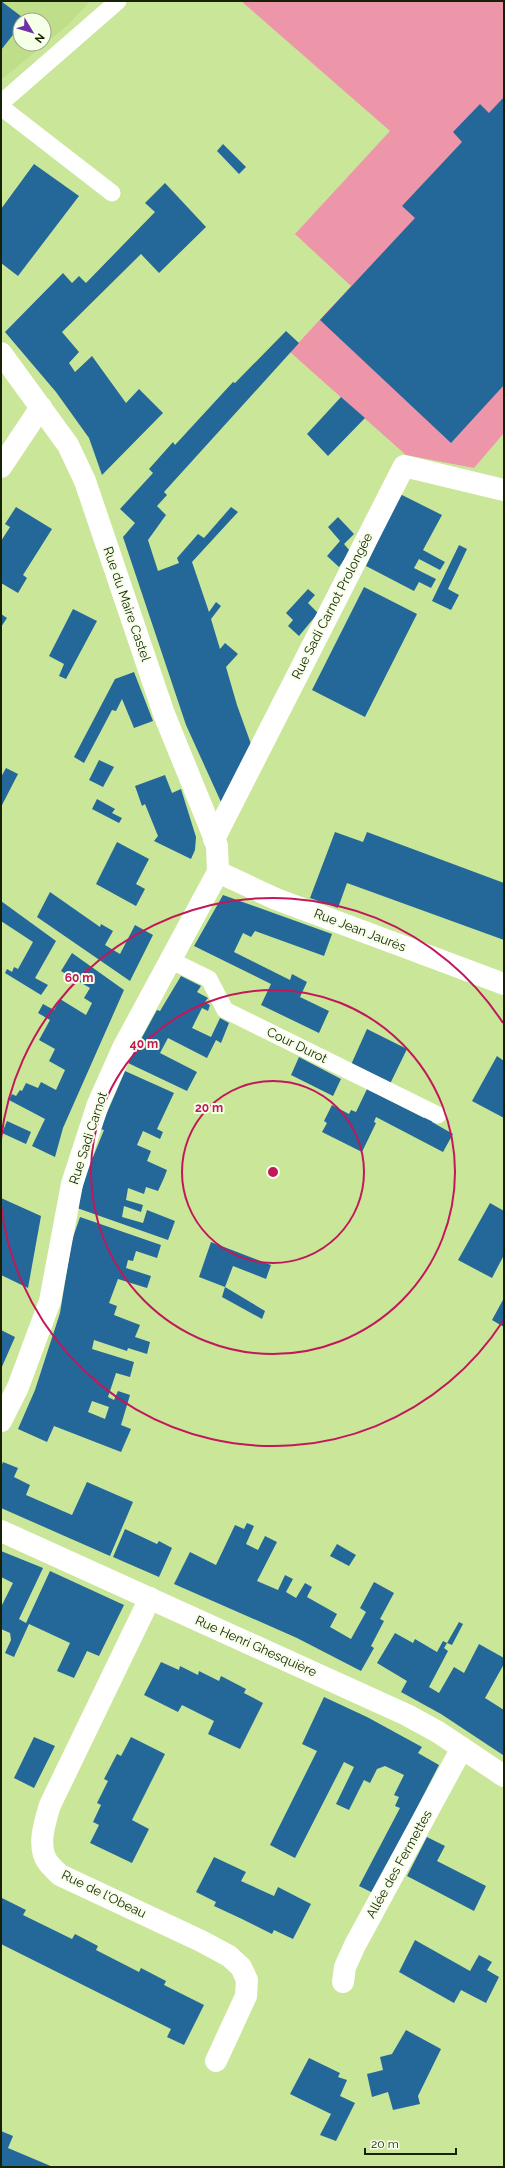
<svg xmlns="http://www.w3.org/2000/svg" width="505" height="2168" font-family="Raleway,sans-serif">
<rect width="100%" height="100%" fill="#cae699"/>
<path fill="#bfde89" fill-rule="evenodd" d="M 1,1 L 90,1 L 69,24 L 1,80 ZM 20,20 L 44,20 L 44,44 L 20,44 Z"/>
<polygon fill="#ed96aa" points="241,1 504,1 504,433 474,468 406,455 290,352 351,286 295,234 390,131"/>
<g fill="#24689a" fill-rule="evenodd">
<polygon points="1,1 26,20 20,20 20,26 1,50"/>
<polygon points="504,97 504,385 451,443 320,320 415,218 402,206 462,142 453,132 480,104 489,113"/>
<polygon points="223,144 246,167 239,174 217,151"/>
<polygon points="34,164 79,196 18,276 1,263 1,209"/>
<polygon points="165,183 206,227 159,273 141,254 62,332 79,352 69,363 75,372 92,356 126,403 139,389 163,413 102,475 89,438 56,392 5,332 63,273 72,283 79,276 86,283 155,212 145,203"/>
<polygon points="286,331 299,343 164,492 167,495 157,506 166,515 148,540 158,571 179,563 177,558 198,534 204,538 231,507 238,512 192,562 209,612 216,602 221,606 211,619 220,649 225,643 238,654 226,667 237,705 251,744 221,802 186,725 123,537 135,523 120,509 153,473 149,469 173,442 175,445 233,382 235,383"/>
<polygon points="341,397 365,418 328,456 307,434"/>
<polygon points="400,494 442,515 423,550 445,562 440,570 419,559 414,568 436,579 431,588 419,582 414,591 366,566"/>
<polygon points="16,507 52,529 23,575 27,578 18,593 1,583 1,541 10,527 5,524"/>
<polygon points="338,517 354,534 344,544 350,551 339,567 327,556 340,541 328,527"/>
<polygon points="459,545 467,549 448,589 459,595 451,610 432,601"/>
<polygon points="364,587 417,614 365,717 312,690"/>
<polygon points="308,589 315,595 308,603 318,613 299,636 288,626 293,620 286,613"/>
<polygon points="73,609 97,621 66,679 59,676 64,664 49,656"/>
<polygon points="1,614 7,618 1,627"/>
<polygon points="134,672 153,721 134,728 122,699 116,711 112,710 84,763 74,757 115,679"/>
<polygon points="99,760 114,767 103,787 89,780"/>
<polygon points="6,768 18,774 1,807 1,777"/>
<polygon points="165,775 172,793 181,789 196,837 195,850 191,859 154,841 158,836 145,804 142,806 135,786"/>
<polygon points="97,799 115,809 112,813 122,818 119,823 92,809"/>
<polygon points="335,832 363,842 367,832 504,883 504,940 347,883 338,908 310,898"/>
<polygon points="117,842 149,859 136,884 145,889 136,906 96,884"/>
<polygon points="50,892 100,927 101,924 113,931 105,945 120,954 135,925 153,935 130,981 37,917"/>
<polygon points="223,895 332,934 324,956 255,931 251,937 243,933 234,952 290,980 292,974 307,982 300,997 329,1011 319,1033 261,1005 271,984 194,946"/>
<polygon points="1,901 56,941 35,978 48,985 41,995 5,973 7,969 12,972 14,967 18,969 33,942 1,921"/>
<polygon points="72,953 124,990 63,1128 55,1157 32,1146 45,1119 9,1100 12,1094 16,1096 20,1090 22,1091 26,1083 38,1088 41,1082 56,1090 65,1070 49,1061 55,1049 39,1040 50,1020 38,1013 43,1004 54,1010 60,999 86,1015 92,1003 84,998 90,988 61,971"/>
<polygon points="181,976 201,986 197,992 208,998 205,1002 210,1005 208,1011 202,1008 192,1028 211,1037 220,1018 229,1023 221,1043 216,1040 207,1058 168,1038 160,1053 197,1072 187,1091 128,1063 157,1010 160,1011"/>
<polygon points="367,1029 407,1049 389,1086 350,1067"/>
<polygon points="497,1056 504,1061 504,1118 472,1101"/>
<polygon points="299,1057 341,1079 333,1096 291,1075"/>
<polygon points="125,1071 174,1093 157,1129 163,1132 160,1139 143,1131 137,1145 151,1151 147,1161 167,1170 164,1178 158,1191 146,1187 144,1194 128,1188 126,1200 143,1205 141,1212 124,1206 122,1217 143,1223 147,1210 175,1221 168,1240 77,1208 91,1156 93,1157 104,1130 100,1129"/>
<polygon points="367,1089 424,1118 425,1116 433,1120 432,1122 453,1134 443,1152 376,1117 374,1122 376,1123 362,1152 322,1132 327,1123 324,1121 332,1105 349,1114 351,1110 356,1112"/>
<polygon points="7,1121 31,1132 26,1144 2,1133"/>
<polygon points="1,1198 41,1216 28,1288 1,1275"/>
<polygon points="490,1203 504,1211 504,1255 492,1278 458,1260"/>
<path d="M 80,1217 L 161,1245 L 157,1258 L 136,1251 L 133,1261 L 128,1260 L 126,1268 L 151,1276 L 147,1288 L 118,1279 L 109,1303 L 117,1306 L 114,1315 L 140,1325 L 135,1337 L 150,1342 L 147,1354 L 128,1348 L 127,1351 L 94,1340 L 92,1349 L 134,1362 L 130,1377 L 116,1373 L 108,1397 L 114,1400 L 118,1391 L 130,1395 L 121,1425 L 131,1429 L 121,1452 L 54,1426 L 47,1442 L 18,1429 L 35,1390 L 60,1313 L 72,1240 ZM 92,1401 L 109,1407 L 105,1419 L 88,1412 Z"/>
<polygon points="211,1242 271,1265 266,1279 233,1266 225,1287 199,1277"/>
<polygon points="225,1287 265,1311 262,1319 222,1297"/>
<polygon points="504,1298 504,1327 492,1320"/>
<polygon points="1,1330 15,1337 1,1369"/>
<polygon points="3,1462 18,1468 14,1477 30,1485 26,1495 72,1515 87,1482 133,1502 110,1556 1,1508 1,1467"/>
<polygon points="247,1523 254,1526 246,1544 258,1550 265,1536 277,1542 257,1581 278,1590 285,1575 293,1579 286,1592 296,1598 305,1583 312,1587 307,1597 337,1614 330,1627 351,1639 366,1612 360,1608 374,1582 394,1593 380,1619 384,1621 371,1646 374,1648 361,1671 297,1638 174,1584 190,1552 216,1565 235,1525 244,1529"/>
<polygon points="125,1529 157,1544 159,1541 172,1548 159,1577 113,1557"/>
<polygon points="337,1544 356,1555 349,1566 330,1556"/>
<polygon points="1,1551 43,1568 19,1619 26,1623 50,1571 124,1605 99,1656 87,1651 74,1678 57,1671 70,1643 29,1624 14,1657 5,1653 11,1640 10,1633 1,1629 1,1607 13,1583 1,1577"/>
<polygon points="459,1622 463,1624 452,1645 447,1643 444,1648 448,1651 429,1687 439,1693 454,1667 464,1673 479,1644 504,1658 504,1664 485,1698 504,1710 503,1755 441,1714 401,1692 407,1681 377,1663 395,1633 413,1643 415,1639 437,1652 443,1641 447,1643"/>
<polygon points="161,1662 179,1670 180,1666 198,1675 199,1671 219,1681 221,1676 246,1689 244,1693 263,1703 240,1749 208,1734 214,1721 182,1705 178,1712 144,1695"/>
<polygon points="324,1697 367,1717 422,1747 418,1753 439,1765 373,1893 359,1886 400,1808 395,1806 399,1797 394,1795 404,1775 385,1766 377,1769 370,1783 364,1780 349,1810 336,1804 354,1767 344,1762 295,1858 270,1845 317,1751 302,1744"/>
<polygon points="34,1737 55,1746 34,1788 14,1778"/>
<polygon points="131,1737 165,1754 132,1820 149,1829 132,1863 90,1843 99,1825 93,1822 101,1805 97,1803 108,1781 104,1779 117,1754 121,1756"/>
<polygon points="427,1837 445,1846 437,1861 486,1886 474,1911 407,1876"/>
<polygon points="214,1857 246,1872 241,1881 274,1896 278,1887 311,1904 293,1939 274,1930 272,1934 242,1919 214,1906 216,1902 196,1892"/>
<polygon points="2,1898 26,1910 23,1915 72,1939 75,1934 98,1946 96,1950 139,1972 141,1968 166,1981 164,1985 204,2005 184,2045 167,2037 171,2029 1,1944"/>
<polygon points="415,1940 470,1971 479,1955 492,1962 487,1970 499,1977 486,2003 461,1990 454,2003 399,1972"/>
<polygon points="406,2030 441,2049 418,2096 420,2104 393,2110 388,2092 372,2097 367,2074 383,2070 380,2057 392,2054"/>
<polygon points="309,2058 340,2073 338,2077 347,2080 340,2096 355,2103 336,2141 320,2135 331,2114 290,2094"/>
<polygon points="1,2131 13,2136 8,2148 53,2167 1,2167"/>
</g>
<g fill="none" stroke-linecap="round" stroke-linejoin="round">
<g stroke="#fff" stroke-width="17">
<polyline points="1,103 118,1"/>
<polyline points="1,107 112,193"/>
<polyline points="170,960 209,979 225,1010 438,1115"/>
</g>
<g stroke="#fff" stroke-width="22">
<polyline points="1,353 68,445 85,481 164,714 212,832 217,846 218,872 123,1048 98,1104 72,1184 50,1301 18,1387 1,1421"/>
<polyline points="1,467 41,407"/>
<polyline points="214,839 404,466 504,490"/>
<polyline points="218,872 276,899 504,984"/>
<path d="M 150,1598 L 50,1805 C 45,1822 37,1845 47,1861 C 50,1866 56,1871 60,1875 L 201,1941 L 229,1956 L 241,1967 L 247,1980 L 246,1996 L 216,2061"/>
<polyline points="343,1982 345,1967 355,1945 462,1748"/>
</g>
<polyline stroke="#fff" stroke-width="22" points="1,1531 407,1715 438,1732 504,1776"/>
</g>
<g fill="none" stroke="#c2185b" stroke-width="2">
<circle cx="273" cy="1172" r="91"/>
<circle cx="273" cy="1172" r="182"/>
<path d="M503 1321A274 274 0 0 1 1 1205M1 1139A274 274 0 0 1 503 1023"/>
</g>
<g text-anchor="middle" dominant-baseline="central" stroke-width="4" stroke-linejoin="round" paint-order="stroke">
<g font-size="13" fill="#172103" stroke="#f6ffe8">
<text transform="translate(127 604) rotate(71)">Rue du Maire Castel</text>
<text transform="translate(332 606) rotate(-63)">Rue Sadi Carnot Prolongée</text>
<text transform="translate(360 930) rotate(21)">Rue Jean Jaurès</text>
<text transform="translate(297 1045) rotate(26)">Cour Durot</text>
<text transform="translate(88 1138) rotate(-72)">Rue Sadi Carnot</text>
<text transform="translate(256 1646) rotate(24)">Rue Henri Ghesquière</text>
<text transform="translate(399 1864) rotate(-61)">Allée des Fermettes</text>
<text transform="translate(104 1894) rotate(26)">Rue de l'Obeau</text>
</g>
</g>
<circle cx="273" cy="1172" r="6" fill="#c2185b" stroke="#f6ffe8" stroke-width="2"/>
<g font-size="12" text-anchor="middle" font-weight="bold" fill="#c2185b" stroke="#f6ffe8" stroke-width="4" stroke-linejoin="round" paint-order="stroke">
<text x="79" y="982">60 m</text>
<text x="144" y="1048">40 m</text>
<text x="209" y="1112">20 m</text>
</g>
<rect width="505" height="2168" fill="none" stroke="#172103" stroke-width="4"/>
<g transform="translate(32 32) rotate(128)"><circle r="19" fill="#f6ffe8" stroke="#9da68c"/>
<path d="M0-3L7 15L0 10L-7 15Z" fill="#7031a6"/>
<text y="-6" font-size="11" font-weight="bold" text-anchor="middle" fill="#172103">N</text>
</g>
<path d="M365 2148v6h91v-6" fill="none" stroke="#172103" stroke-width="2"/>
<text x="371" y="2148" font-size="12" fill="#172103" stroke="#f6ffe8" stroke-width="3" paint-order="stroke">20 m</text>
</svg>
